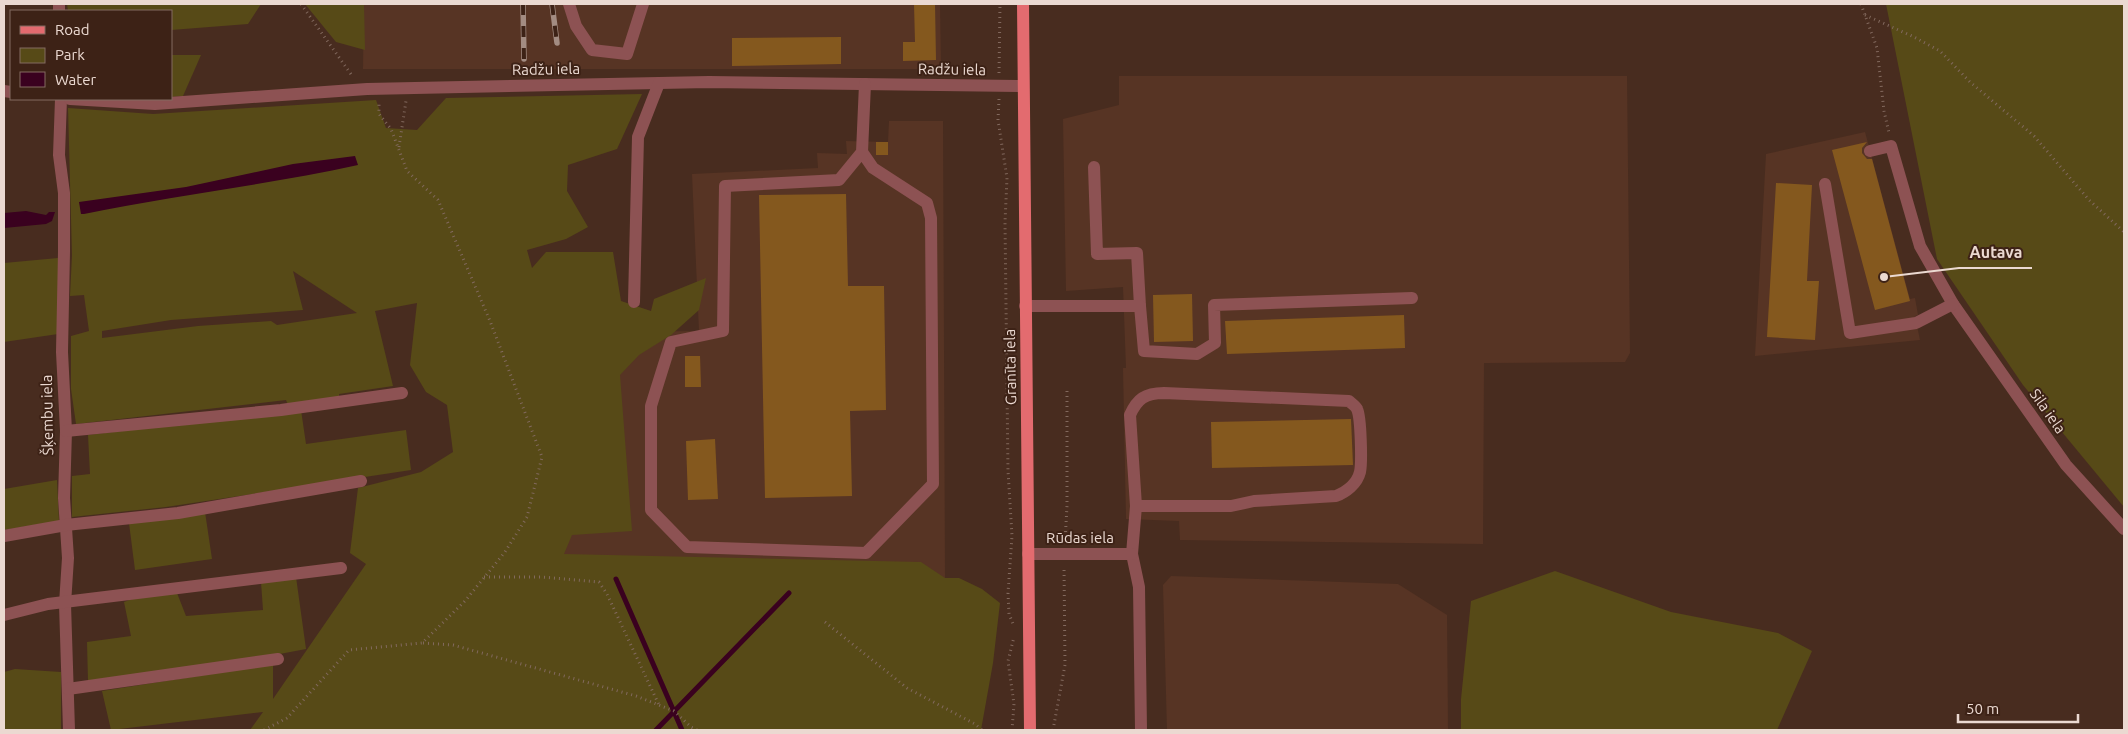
<svg xmlns="http://www.w3.org/2000/svg" width="2128" height="734" font-family="Ubuntu,sans-serif">
<rect width="100%" height="100%" fill="#482c1f"/>
<g fill="#573424">
<polygon points="364,4 940,4 941,69 363,69"/>
<polygon points="1119,76 1627,76 1630,353 1625,362 1484,363 1483,544 1180,540 1179,521 1126,519 1123,368 1126,368 1123,287 1066,291 1063,119 1119,105"/>
<polygon points="889,121 943,121 945,578 550,571 552,333 699,331 692,174 818,168 817,153 847,154 846,141 888,142"/>
<polygon points="1865,132 1910,299 1915,298 1918,315 1915,316 1920,340 1755,356 1766,154"/>
<polygon points="1171,576 1398,584 1447,615 1448,730 1167,730 1163,585"/>
</g>
<g fill="#574a17" fill-rule="evenodd">
<polygon points="67,4 261,4 248,24 171,30 171,11 68,11"/>
<polygon points="305,4 364,4 365,50 336,42"/>
<polygon points="1886,4 2124,4 2124,507 2023,385 1937,259"/>
<polygon points="171,55 201,55 183,96 171,97"/>
<path d="M 642,94 L 617,149 L 568,165 L 567,191 L 588,227 L 566,239 L 527,250 L 532,268 L 546,252 L 613,252 L 621,301 L 651,311 L 654,299 L 706,278 L 699,310 L 671,335 L 639,355 L 620,375 L 632,531 L 572,535 L 564,554 L 921,562 L 945,578 L 959,578 L 982,589 L 1000,603 L 993,663 L 981,730 L 250,730 L 263,712 L 111,730 L 102,691 L 273,664 L 273,699 L 366,564 L 350,553 L 358,488 L 421,472 L 453,452 L 447,405 L 426,392 L 410,365 L 417,303 L 375,311 L 393,386 L 339,394 L 339,399 L 288,405 L 286,400 L 76,424 L 71,389 L 71,336 L 89,331 L 84,295 L 70,296 L 72,255 L 68,108 L 153,114 L 376,100 L 386,128 L 417,130 L 446,98 ZM 293,271 L 357,313 L 277,325 L 271,321 L 198,326 L 102,338 L 102,331 L 171,320 L 303,310 Z"/>
<polygon points="58,258 58,334 4,342 4,263"/>
<polygon points="301,410 306,444 406,430 411,470 166,507 72,517 72,476 90,474 88,435"/>
<polygon points="57,480 59,521 4,530 4,489"/>
<polygon points="205,512 212,559 135,570 129,523"/>
<polygon points="1555,571 1671,612 1778,633 1812,651 1777,730 1461,730 1461,699 1471,601"/>
<polygon points="296,577 306,649 269,656 88,681 87,642 131,636 124,602 135,598 177,593 186,616 263,610 261,582"/>
<polygon points="15,669 61,672 61,730 4,730 4,672"/>
</g>
<g fill="#3a011f">
<path d="M 355,156 L 358,165 C 267,185 175,195 84,214 L 81,214 L 79,202 L 186,187 L 293,164 Z"/>
<polygon points="26,211 46,215 49,212 55,212 52,221 46,224 4,228 4,213"/>
</g>
<g fill="none" stroke-linecap="round" stroke-linejoin="round">
<g stroke="#3a011f" stroke-width="5">
<polyline points="616,579 682,730"/>
<polyline points="656,730 789,593"/>
</g>
</g>
<g fill="#84581e">
<polygon points="914,4 935,4 936,60 903,61 903,42 915,42"/>
<polygon points="841,37 841,64 732,66 732,38"/>
<rect x="876" y="142" width="12" height="13"/>
<polygon points="1867,142 1862,148 1862,153 1867,159 1872,159 1910,301 1875,310 1832,150"/>
<polygon points="1776,183 1812,185 1807,281 1819,281 1815,340 1767,337"/>
<polygon points="846,194 848,286 884,286 886,410 850,411 852,496 765,498 759,195"/>
<polygon points="1192,294 1193,341 1154,342 1153,295"/>
<polygon points="1404,315 1405,348 1227,354 1225,321"/>
<polygon points="685,356 700,356 701,387 685,387"/>
<polygon points="1351,419 1353,465 1212,468 1211,422"/>
<polygon points="715,439 718,499 688,500 686,441"/>
</g>
<g fill="none" stroke-linecap="round" stroke-linejoin="round">
<g stroke="#82695e" stroke-width="3" stroke-dasharray="1 4" stroke-linecap="butt">
<polyline points="301,4 353,77"/>
<polyline points="1861,4 1877,48 1884,111 1889,133"/>
<polyline points="1865,15 1914,37 1940,51 1970,82 2034,136 2089,200 2124,232"/>
<polyline points="999,73 1000,4"/>
<polyline points="999,99 998,120 1007,178 1005,222 1008,471 1012,536 1008,593 1009,614 1014,626"/>
<polyline points="399,147 406,101"/>
<polyline points="1065,542 1067,506 1067,388"/>
<polyline points="484,577 542,577 599,582 607,594 659,705"/>
<polyline points="825,622 907,688 975,724 982,730"/>
<polyline points="423,643 453,645 636,696 674,711 691,727 697,730"/>
<polyline points="264,730 287,718 349,650 422,643 465,601 505,552 527,517 542,457 490,321 438,200 407,171 391,129 379,114 379,102"/>
<polyline points="1012,730 1014,704 1008,661 1014,637"/>
<polyline points="1053,730 1065,665 1064,566"/>
</g>
<g stroke="#8d5253" stroke-width="12">
<polyline points="59,4 59,11"/>
<polyline points="569,4 576,26 592,50 627,54 643,4"/>
<polyline points="4,91 11,92"/>
<polyline points="61,99 59,155 64,193 64,252 62,352 66,431 64,498 68,558 65,604 69,730"/>
<polyline points="70,99 155,104 367,89 709,82 1023,86"/>
<polyline points="1870,151 1891,146 1920,246 1953,304 2066,465 2124,529"/>
<polyline points="862,152 839,180 725,186 723,331 671,342 651,406 651,510 687,547 866,553 933,484 931,218 927,203 873,168 862,152 865,84"/>
<polyline points="1094,167 1097,254 1137,253 1140,306"/>
<polyline points="1825,184 1850,333 1916,323 1953,304"/>
<polyline points="634,302 638,137 659,83"/>
<polyline points="1025,306 1140,306 1144,351 1197,354 1215,343 1214,305 1412,298"/>
<polyline points="66,431 281,410 402,393"/>
<path d="M 1136,506 L 1231,506 L 1254,501 L 1336,496 C 1346,492 1357,484 1360,472 C 1362,463 1361,417 1357,409 C 1356,406 1352,404 1349,401 L 1164,393 C 1145,393 1137,399 1130,415 L 1136,506 L 1132,554 L 1139,587 L 1141,730"/>
<polyline points="4,536 66,525 178,513 361,481"/>
<polyline points="1028,554 1132,554"/>
<polyline points="4,615 48,604 341,568"/>
<polyline points="68,689 278,659"/>
</g>
<polyline stroke="#e36b6f" stroke-width="12" points="1023,4 1030,730"/>
<defs>
<g id="rail">
<polyline points="523,4 524,59"/>
<polyline points="552,4 557,43"/>
</g>
</defs>
<use href="#rail" stroke="#a38c82" stroke-width="5.5"/>
<use href="#rail" stroke="#3d2216" stroke-width="4" stroke-dasharray="11" stroke-linecap="butt"/>
</g>
<g text-anchor="middle" dominant-baseline="central" stroke-width="4" stroke-linejoin="round" paint-order="stroke">
<g font-size="15" fill="#ebd9d1" stroke="#3d2216">
<text transform="translate(546 69) rotate(-1)">Radžu iela</text>
<text transform="translate(952 69) rotate(1)">Radžu iela</text>
<text transform="translate(1010 367) rotate(-91)">Granīta iela</text>
<text transform="translate(2048 411) rotate(55)">Sila iela</text>
<text transform="translate(47 415) rotate(-91)">Šķembu iela</text>
<text x="1080" y="537">Rūdas iela</text>
</g>
</g>
<path fill="none" stroke="#ebd9d1" stroke-width="2" d="M1884 277L1959 268H2032"/>
<circle fill="#ebd9d1" stroke="#3d2216" stroke-width="2" cx="1884" cy="277" r="5"/>
<g font-size="16" text-anchor="middle" font-weight="bold" fill="#ebd9d1" stroke="#3d2216" stroke-width="4" stroke-linejoin="round" paint-order="stroke">
<text x="1996" y="258">Autava</text>
</g>
<rect width="2128" height="734" fill="none" stroke="#ebd9d1" stroke-width="10"/>
<rect x="10" y="10" width="162" height="90" fill="#3d2216" stroke="#836b61"/>
<rect x="20" y="26" width="25" height="8" fill="#e36b6f" stroke="#836b61"/>
<text x="55" y="35" font-size="15" fill="#ebd9d1">Road</text>
<rect x="20" y="48" width="25" height="15" fill="#574a17" stroke="#836b61"/>
<text x="55" y="60" font-size="15" fill="#ebd9d1">Park</text>
<rect x="20" y="72" width="25" height="15" fill="#3a011f" stroke="#836b61"/>
<text x="55" y="85" font-size="15" fill="#ebd9d1">Water</text>
<path d="M1958 714v8h120v-8" fill="none" stroke="#ebd9d1" stroke-width="2.5"/>
<text x="1966" y="714" font-size="15" fill="#ebd9d1" stroke="#3d2216" stroke-width="4" paint-order="stroke">50 m</text>
</svg>
